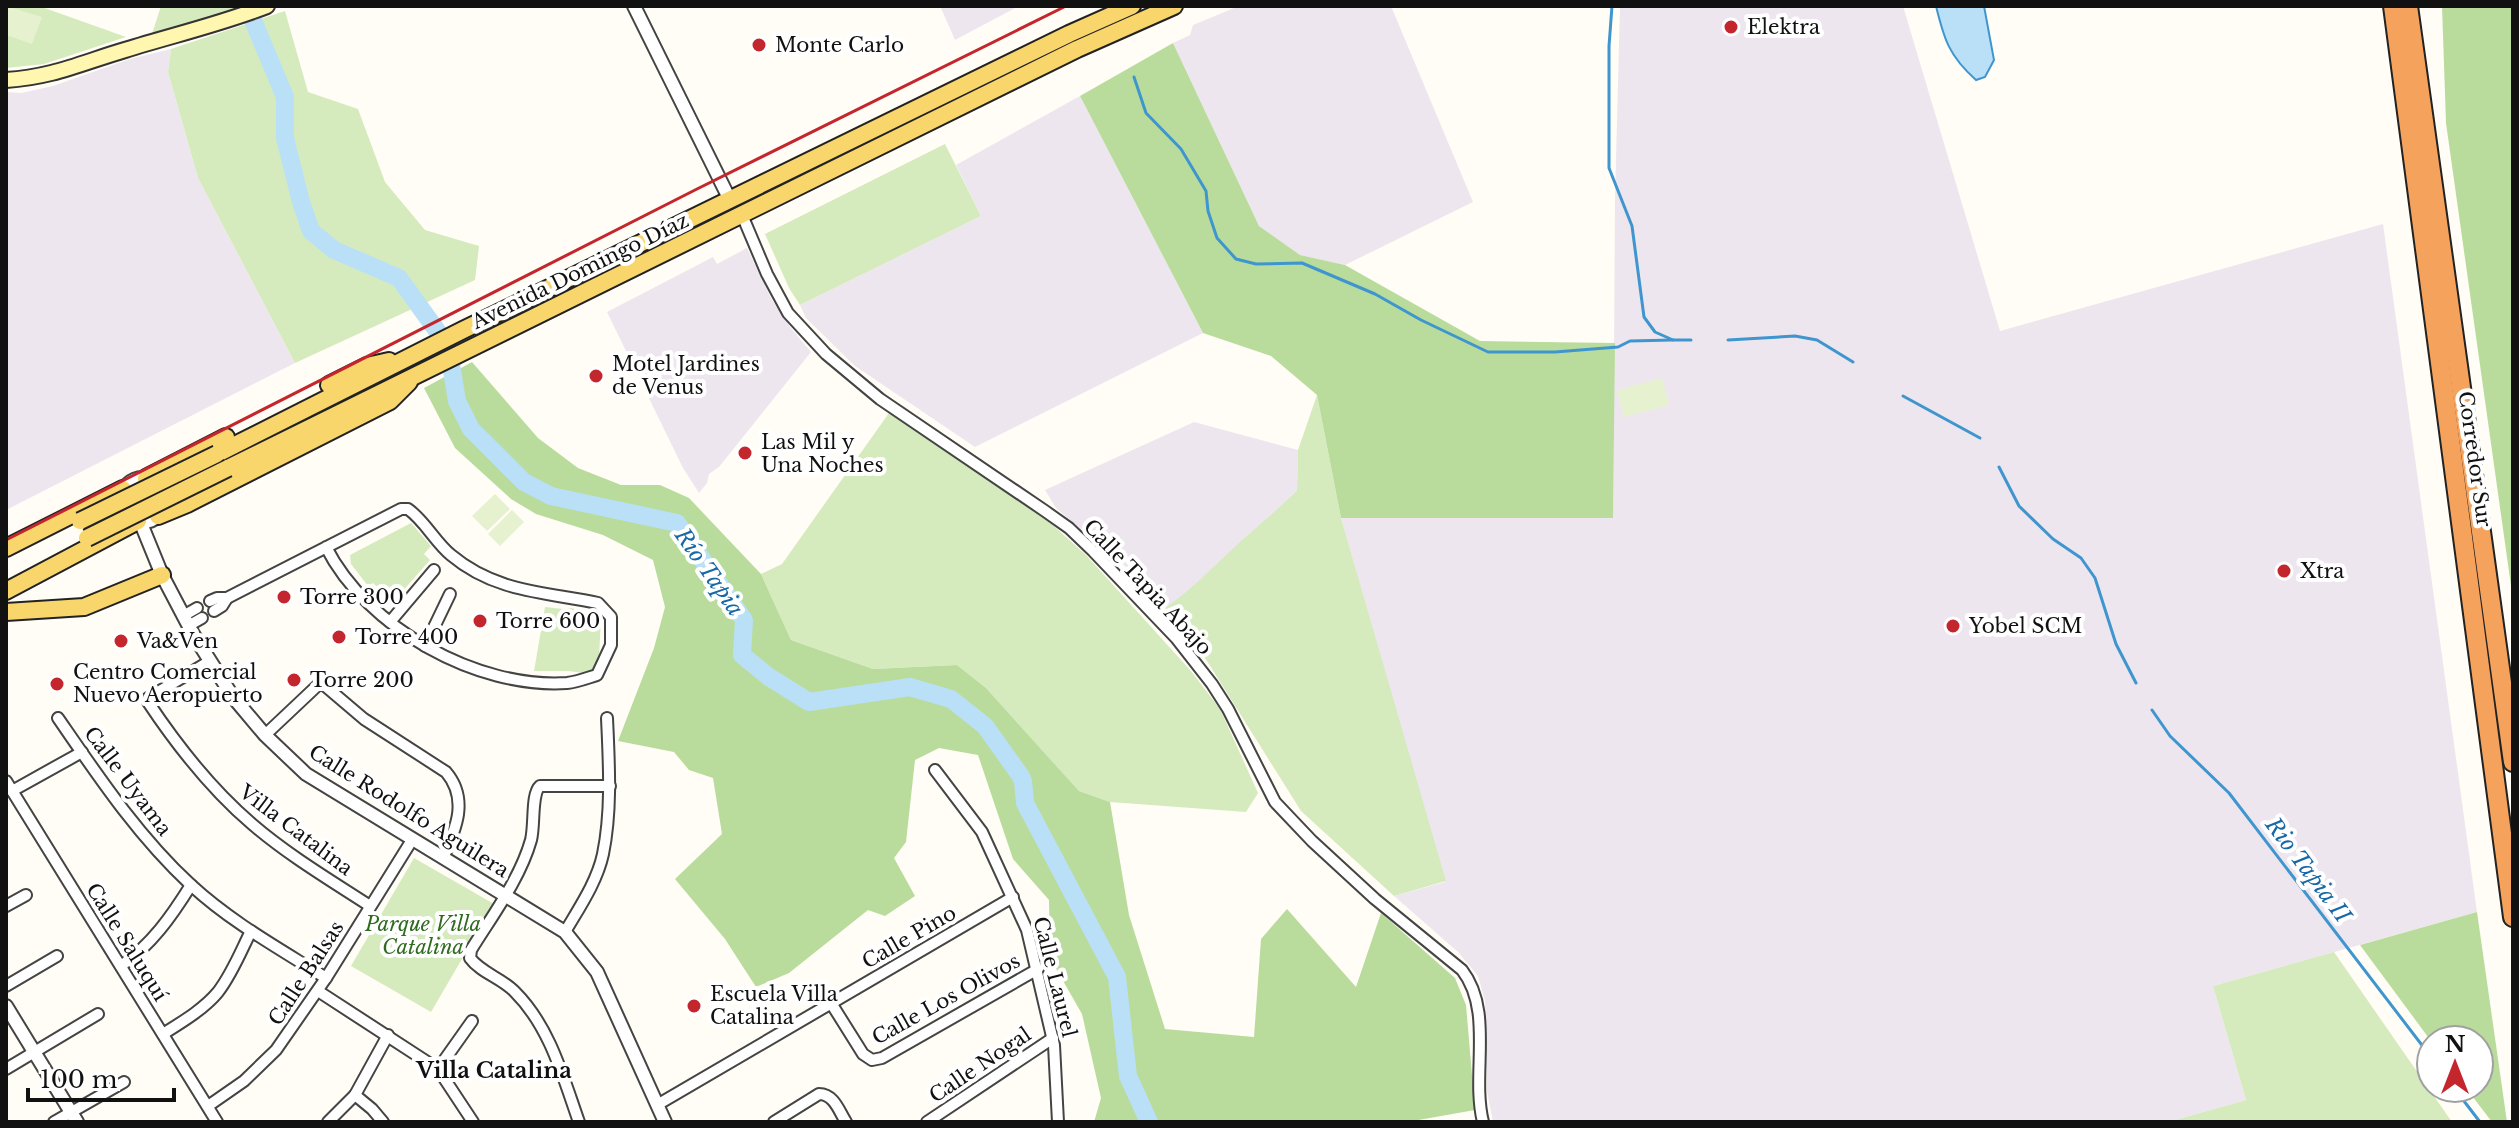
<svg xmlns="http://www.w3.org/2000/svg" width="2519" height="1128" font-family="'Libre Baskerville',serif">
<rect width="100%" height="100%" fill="#fffdf5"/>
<g fill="#eee6ef">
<polygon points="940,6 1019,6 955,40"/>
<polygon points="1239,6 1391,6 1473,202 1345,265 1300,255 1259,226 1173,43 1190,35 1193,25"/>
<polygon points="1620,6 1903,6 2000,331 2383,224 2477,912 2213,986 2246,1100 2168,1122 1493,1122 1487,1091 1485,1001 1478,976 1458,952 1394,896 1445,882 1341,518 1613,517 1615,198"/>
<polygon points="171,49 168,72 198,178 295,363 6,510 6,92 21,93 53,86 130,59"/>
<polygon points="1080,96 1203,333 975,447 855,366 806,318 800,305 981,216 956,165"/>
<polygon points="747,248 772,300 790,327 811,352 719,467 709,474 707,483 699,493 683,468 607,312 713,257 717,264"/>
<polygon points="1194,422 1298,450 1297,490 1275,513 1250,533 1192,590 1165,608 1133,573 1056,508 1045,490"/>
</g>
<g fill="#d5ebbd">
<polygon points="6,6 39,6 126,37 44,64 6,68"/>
<polygon points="161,6 238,6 236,13 151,37"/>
<polygon points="285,11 308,92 358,109 385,182 425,230 479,246 475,280 295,363 198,178 168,72 171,49"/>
<polygon points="945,144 981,216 800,305 789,288 765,234"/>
<path d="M 1317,395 L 1341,518 L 1446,881 L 1394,896 L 1301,811 L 1195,642 L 1165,608 C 1197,586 1221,558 1250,533 C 1266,519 1282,506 1297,490 L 1298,450 Z"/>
<polygon points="889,413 1046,519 1086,555 1191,671 1220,709 1258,793 1246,812 1110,802 1079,791 986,688 957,665 873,669 791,640 761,574 782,564"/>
<polygon points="411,523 431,546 424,554 430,560 393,602 373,583 368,586 351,564 350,555"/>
<polygon points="545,607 563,609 571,608 601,616 599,658 589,674 569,671 534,671"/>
<polygon points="414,858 494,904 431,1012 351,966"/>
<polygon points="2334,952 2452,1122 2168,1122 2246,1100 2213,986"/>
</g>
<g fill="#b9dc9c">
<polygon points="2442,6 2513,6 2513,600 2446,123"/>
<polygon points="1173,43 1259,226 1300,255 1345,265 1480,341 1615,343 1613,518 1341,518 1317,395 1271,356 1203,333 1080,96"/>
<polygon points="472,362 538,438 578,468 621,485 660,485 689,498 761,574 791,640 873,669 957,665 986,688 1079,791 1110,802 1129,915 1165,1029 1254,1037 1261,939 1287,909 1356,987 1381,913 1455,978 1466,1005 1475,1110 1407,1122 1094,1122 1101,1098 1082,1014 1050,958 1049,900 1013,859 978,755 939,748 915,760 906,842 894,858 915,896 885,916 868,910 789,973 756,987 725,939 675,879 722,834 713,778 689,770 674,752 618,741 654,648 665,607 653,560 603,535 536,514 511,499 455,448 424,388"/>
<polygon points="2477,912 2507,1122 2492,1122 2466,1088 2479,1088 2479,1040 2431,1041 2360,945"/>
</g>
<g fill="#e6f2cf">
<polygon points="6,6 42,17 32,44 6,35"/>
<polygon points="1662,378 1669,405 1624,417 1617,390"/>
<polygon points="495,494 510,509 487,531 472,516"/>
<polygon points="512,510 524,522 500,546 488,534"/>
</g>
<path fill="#b9e0f7" stroke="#3f96cf" stroke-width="2" d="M 1936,6 L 1984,6 L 1994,60 L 1985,77 L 1976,80 C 1949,56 1944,39 1936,6 Z"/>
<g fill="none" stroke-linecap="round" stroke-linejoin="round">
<g stroke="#3f96cf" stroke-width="3">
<polyline points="1612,6 1609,46 1609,168 1632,226 1644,317 1655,332 1673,340 1691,340"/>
<polyline points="1134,77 1146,113 1181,149 1206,191 1208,211 1217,238 1236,259 1256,264 1302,263 1375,294 1421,320 1488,352 1555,352 1618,347 1630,341 1673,340"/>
<polyline points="1728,340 1795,336 1817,340 1853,362"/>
<polyline points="1903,396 1980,438"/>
<polyline points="1999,467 2019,506 2053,539 2081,558 2095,578 2116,644 2136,683"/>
<polyline points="2152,710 2170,736 2229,793 2431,1057"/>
<polyline points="2454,1088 2480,1122"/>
</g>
<polyline stroke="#b9e0f7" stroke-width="18" points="247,6 285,97 285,138 301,202 311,231 334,250 399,278 448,346 457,401 471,429 524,482 551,496 677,523 744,620 742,655 769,677 809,702 910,687 951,699 985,726 1020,775 1023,781 1025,803 1117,977 1128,1076 1149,1122"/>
<defs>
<g id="minor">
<path d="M 742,215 L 767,274 L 788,313 L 826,354 L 880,399 L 1045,511 L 1069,528 L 1093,551 L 1176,638 L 1212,684 L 1228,709 L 1275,802 L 1312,841 L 1375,899 L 1462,970 C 1494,1011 1471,1074 1483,1122"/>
<path d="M 210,601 L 217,598 L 227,598 L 401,509 L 408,509 C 425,521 435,542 451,555 C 495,592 544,592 598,603 L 611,617 L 611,645 L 597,675 C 587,678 577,682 567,683 C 477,689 367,628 326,547"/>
<polyline points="214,611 222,606 227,598"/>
<polyline points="183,616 197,608"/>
<polyline points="390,622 434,570"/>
<polyline points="188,626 202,618"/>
<polyline points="425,646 450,594"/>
<path d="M 210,661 L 148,698 L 148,702 C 178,747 211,789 252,824 C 288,855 330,880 370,906"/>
<path d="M 58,718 C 98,776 138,836 191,885 C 231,922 280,949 326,978"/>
<path d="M 265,735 L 318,685 L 324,685 L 364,719 L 446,772 C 469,799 456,829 443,858"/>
<polyline points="935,770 982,832 1027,930 1054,1045 1058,1122"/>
<polyline points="6,781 217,1122"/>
<polyline points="12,791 82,752"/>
<polyline points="6,906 26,895"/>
<path d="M 565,932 C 579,908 597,882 603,854 C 612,810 609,763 607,718"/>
<path d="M 121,966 C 152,944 171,917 191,885"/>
<polyline points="6,986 57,956"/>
<polyline points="318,991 438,1069 473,1122"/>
<polyline points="831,1003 863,1054 872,1060 882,1058 1038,969"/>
<path d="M 163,1034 C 182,1022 204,1009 218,992 C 232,974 241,951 251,931"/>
<polyline points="6,1069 98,1014"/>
<polyline points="438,1069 472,1021"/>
<polyline points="355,1095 372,1109 383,1122"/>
<polyline points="657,1105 1013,897"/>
<polyline points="208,1106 244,1081 276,1050 326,978 412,840"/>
<polyline points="54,1122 124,1082"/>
<polyline points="328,1122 355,1095 388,1035"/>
<path d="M 579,1122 C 563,1077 550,1027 515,992 C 502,978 481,973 470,958 L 471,950 C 492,916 520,879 531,840 C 535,824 531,794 540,786 L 610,786"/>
<path d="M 774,1122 L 819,1094 C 834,1094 839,1111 846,1122"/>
<polyline points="927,1122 1053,1038"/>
</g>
<g id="tertiary">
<polyline points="634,6 730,200"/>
<circle cx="143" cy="500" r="22"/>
<polyline points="140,521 162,575 193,634 233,697 265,735 306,774 565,932 597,972 665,1122"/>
<polyline points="6,1006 77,1122"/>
</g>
<path id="secondary" d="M 6,80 C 53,77 81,63 125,50 C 173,35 221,24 267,6"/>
<g id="primary">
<polyline points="329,385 367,366 389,361"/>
<polyline points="217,454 463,330 1069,34 1132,6"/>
<polyline points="228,468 1077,49 1174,6"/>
<polyline points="146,478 226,437"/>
<polyline points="158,516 187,504 390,401 409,382"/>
<polyline points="6,548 123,489"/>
<polyline points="6,591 138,521"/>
<polyline points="6,612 84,607 162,575"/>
</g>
<g id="motorway">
<polyline points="2393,6 2513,917"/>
<polyline points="2408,6 2513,762"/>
</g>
</defs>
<use href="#minor" stroke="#444" stroke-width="14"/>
<use href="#tertiary" stroke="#444" stroke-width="16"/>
<use href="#secondary" stroke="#333" stroke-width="18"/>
<use href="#primary" stroke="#222" stroke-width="20"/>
<use href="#motorway" stroke="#222" stroke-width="22"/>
<use href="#minor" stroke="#fff" stroke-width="10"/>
<use href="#tertiary" stroke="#fff" stroke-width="12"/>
<use href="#secondary" stroke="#fff6b0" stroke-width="14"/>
<use href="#primary" stroke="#f9d66b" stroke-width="16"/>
<use href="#motorway" stroke="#f5a25d" stroke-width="18"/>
<polyline stroke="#c4262e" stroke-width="3" points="6,540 697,189 1066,6"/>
<defs>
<g id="primary-bridge">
<polyline points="80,521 217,454"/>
<polyline points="87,538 228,468"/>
</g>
</defs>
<use href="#primary-bridge" stroke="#222" stroke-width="20" stroke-linecap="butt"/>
<use href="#primary-bridge" stroke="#f9d66b" stroke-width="16"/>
</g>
<g fill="#c4262e" stroke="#fff" stroke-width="3">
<circle cx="1731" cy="27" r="8"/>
<circle cx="759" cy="45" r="8"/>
<circle cx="596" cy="376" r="8"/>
<circle cx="745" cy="453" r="8"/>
<circle cx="2284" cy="571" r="8"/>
<circle cx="284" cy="597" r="8"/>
<circle cx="480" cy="621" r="8"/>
<circle cx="1953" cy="626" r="8"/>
<circle cx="339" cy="637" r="8"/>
<circle cx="121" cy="641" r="8"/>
<circle cx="294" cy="680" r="8"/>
<circle cx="57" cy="684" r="8"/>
<circle cx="694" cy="1006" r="8"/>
</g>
<g text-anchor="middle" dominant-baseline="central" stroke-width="8" stroke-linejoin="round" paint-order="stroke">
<g font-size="20" fill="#111" stroke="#fff" text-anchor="start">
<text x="1747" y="27">Elektra</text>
<text x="775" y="45">Monte Carlo</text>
<text x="612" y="364">Motel Jardines<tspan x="612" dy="23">de Venus</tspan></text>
<text x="761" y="442">Las Mil y<tspan x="761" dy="23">Una Noches</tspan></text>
<text x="2300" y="571">Xtra</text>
<text x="300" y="597">Torre 300</text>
<text x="496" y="621">Torre 600</text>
<text x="1969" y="626">Yobel SCM</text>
<text x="355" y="637">Torre 400</text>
<text x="137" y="641">Va&amp;Ven</text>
<text x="73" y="672">Centro Comercial<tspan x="73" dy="23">Nuevo Aeropuerto</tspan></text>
<text x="310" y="680">Torre 200</text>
<text x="710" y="994">Escuela Villa<tspan x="710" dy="23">Catalina</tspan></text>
</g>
<g font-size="20" fill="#111" stroke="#fff">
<text transform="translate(580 271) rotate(-26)">Avenida Domingo Díaz</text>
<text transform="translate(2475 459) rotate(82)">Corredor Sur</text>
<text transform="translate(1148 587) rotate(47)">Calle Tapia Abajo</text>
<text transform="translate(128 781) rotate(53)">Calle Uyama</text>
<text transform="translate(409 811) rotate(32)">Calle Rodolfo Aguilera</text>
<text transform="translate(296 830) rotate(37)">Villa Catalina</text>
<text transform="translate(909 937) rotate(-30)">Calle Pino</text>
<text transform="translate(127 942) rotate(58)">Calle Saluquí</text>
<text transform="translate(306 973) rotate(-57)">Calle Balsas</text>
<text transform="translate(1055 977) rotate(76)">Calle Laurel</text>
<text transform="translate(946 999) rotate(-29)">Calle Los Olivos</text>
<text transform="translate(980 1065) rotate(-34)">Calle Nogal</text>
</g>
<g font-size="20" font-style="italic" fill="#2f6b1f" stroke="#fff">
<text x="423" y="924">Parque Villa<tspan x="423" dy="23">Catalina</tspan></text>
</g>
<g font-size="22" font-style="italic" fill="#1768a6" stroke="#fff">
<text transform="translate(709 572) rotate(55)">Río Tapia</text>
<text transform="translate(2308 870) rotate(53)">Rio Tapia II</text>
</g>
<g font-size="22" font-weight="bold" fill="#111" stroke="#fff">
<text x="494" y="1070">Villa Catalina</text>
</g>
</g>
<rect width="2519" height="1128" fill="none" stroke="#111111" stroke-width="16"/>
<g transform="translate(2455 1064)"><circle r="38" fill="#ffffff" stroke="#a0a0a0" stroke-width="2"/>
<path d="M0-6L14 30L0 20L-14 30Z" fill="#c4262e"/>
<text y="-12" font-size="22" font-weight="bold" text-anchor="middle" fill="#111111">N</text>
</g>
<path d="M28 1088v12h146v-12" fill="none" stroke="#111111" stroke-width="4"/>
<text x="40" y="1088" font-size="24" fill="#111111" stroke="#ffffff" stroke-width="6" paint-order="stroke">100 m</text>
</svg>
